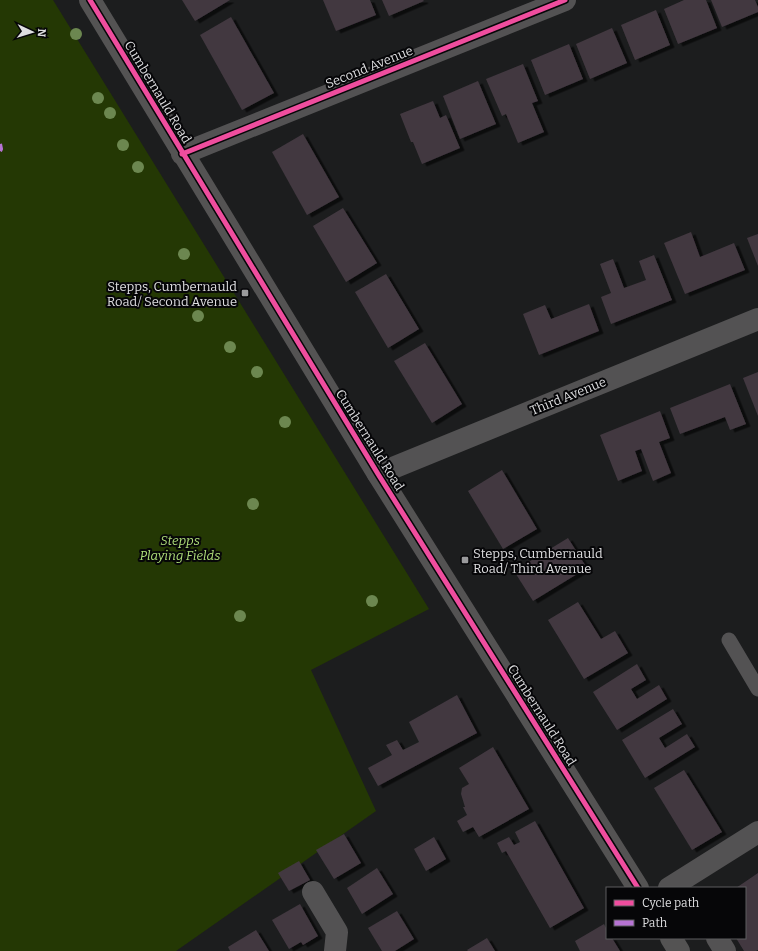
<svg xmlns="http://www.w3.org/2000/svg" width="758" height="951" font-family="Bitter,serif">
<defs>
<filter id="shadow"><feDropShadow dx="4.5" dy="2.5" stdDeviation="0" flood-color="#0009"/></filter>
</defs>
<rect width="100%" height="100%" fill="#1c1d1e"/>
<polygon fill="#243804" points="0,0 53,0 429,609 311,670 376,811 176,951 0,951"/>
<g fill="#423840" filter="url(#shadow)">
<polygon points="182,0 230,0 195,21"/>
<polygon points="323,0 370,0 376,15 336,31"/>
<polygon points="382,0 423,0 424,1 389,16"/>
<polygon points="684,0 706,0 717,28 678,44 664,9"/>
<polygon points="711,0 755,0 758,7 758,12 722,27"/>
<polygon points="656,10 670,45 635,60 621,25"/>
<polygon points="231,17 274,93 242,110 200,35"/>
<polygon points="612,28 627,63 590,79 576,44"/>
<polygon points="569,44 583,79 545,95 531,60"/>
<polygon points="523,64 538,101 532,103 544,132 518,143 506,114 502,116 486,79"/>
<polygon points="478,81 496,124 460,139 443,96"/>
<polygon points="433,101 440,118 446,115 460,148 422,164 413,142 411,142 400,114"/>
<polygon points="303,134 339,197 307,215 272,152"/>
<polygon points="343,208 377,263 346,282 313,226"/>
<polygon points="691,232 700,257 734,243 745,270 685,294 664,243"/>
<polygon points="758,234 758,266 747,238"/>
<polygon points="654,255 672,300 611,324 601,297 611,293 600,264 613,259 624,288 646,280 639,261"/>
<polygon points="386,274 419,329 388,348 355,292"/>
<polygon points="589,304 599,331 539,355 523,314 545,305 551,319"/>
<polygon points="425,343 462,404 432,423 394,361"/>
<polygon points="758,372 758,416 743,378"/>
<polygon points="730,384 746,424 730,430 725,417 680,434 670,408"/>
<polygon points="660,411 670,438 659,442 671,473 653,481 641,449 635,451 642,471 618,481 600,435"/>
<polygon points="502,470 537,529 503,549 468,491"/>
<polygon points="568,538 587,568 533,601 514,571"/>
<polygon points="578,602 601,639 615,631 628,653 584,679 548,620"/>
<polygon points="637,664 646,680 631,689 637,699 659,685 667,699 617,730 593,692"/>
<polygon points="457,695 477,733 378,786 368,768 392,755 386,745 397,740 403,750 419,742 409,722"/>
<polygon points="673,709 682,724 659,738 665,748 687,734 695,747 645,778 622,740"/>
<polygon points="493,747 529,809 479,837 473,827 463,832 457,821 467,815 463,807 465,807 461,794 462,788 469,784 459,768"/>
<polygon points="684,770 722,832 692,850 654,788"/>
<polygon points="535,821 584,908 550,928 506,851 502,853 497,843 509,837 514,845 520,842 515,832"/>
<polygon points="344,834 361,863 334,879 316,850"/>
<polygon points="434,837 446,859 426,871 414,849"/>
<polygon points="299,861 310,880 289,891 278,873"/>
<polygon points="377,868 393,894 362,914 347,888"/>
<polygon points="758,873 758,950 756,951 744,951 736,938 745,938 745,888 736,888"/>
<polygon points="300,904 318,936 303,945 301,942 289,949 272,920"/>
<polygon points="397,911 414,939 395,951 382,951 368,928"/>
<polygon points="604,924 607,930 607,938 612,938 620,951 580,951 575,941"/>
<polygon points="256,930 269,951 230,951 228,947"/>
<polygon points="487,938 495,951 468,951 467,950"/>
</g>
<g fill="none" stroke-linecap="round" stroke-linejoin="round">
<polyline stroke="#535253" stroke-width="15" points="729,640 758,689"/>
<g stroke="#535253" stroke-width="22">
<polyline points="182,154 565,0"/>
<polyline points="378,474 758,319"/>
<polyline points="669,888 758,832"/>
<polyline points="313,892 337,932 335,951"/>
<polyline points="717,938 725,951"/>
</g>
<g stroke="#545353" stroke-width="22">
<polyline points="90,0 378,474 638,888"/>
<polyline points="671,938 679,951"/>
</g>
<polyline stroke="#b673d3" stroke-width="4" stroke-dasharray="8 4" stroke-linecap="butt" points="0,144 1,149 0,151"/>
<defs>
<g id="cycleway">
<polyline points="90,0 378,474 638,888"/>
<polyline points="182,154 565,0"/>
</g>
</defs>
<use href="#cycleway" stroke="#060608" stroke-width="8"/>
<use href="#cycleway" stroke="#ef4d9e" stroke-width="5"/>
</g>
<g fill="#6c8750">
<circle cx="76" cy="34" r="6"/>
<circle cx="98" cy="98" r="6"/>
<circle cx="110" cy="113" r="6"/>
<circle cx="123" cy="145" r="6"/>
<circle cx="138" cy="167" r="6"/>
<circle cx="184" cy="254" r="6"/>
<circle cx="198" cy="316" r="6"/>
<circle cx="230" cy="347" r="6"/>
<circle cx="257" cy="372" r="6"/>
<circle cx="285" cy="422" r="6"/>
<circle cx="253" cy="504" r="6"/>
<circle cx="372" cy="601" r="6"/>
<circle cx="240" cy="616" r="6"/>
</g>
<g fill="#9a9a9c" stroke="#060608" stroke-width="1.5">
<rect x="241" y="289" width="8" height="8" rx="2"/>
<rect x="461" y="556" width="8" height="8" rx="2"/>
</g>
<g text-anchor="middle" dominant-baseline="central" stroke-width="4" stroke-linejoin="round" paint-order="stroke">
<g font-size="13" fill="#dedee0" stroke="#060608">
<text transform="translate(369 67) rotate(-22)">Second Avenue</text>
<text transform="translate(158 92) rotate(59)">Cumbernauld Road</text>
<text transform="translate(568 396) rotate(-22)">Third Avenue</text>
<text transform="translate(370 440) rotate(58)">Cumbernauld Road</text>
<text transform="translate(542 715) rotate(58)">Cumbernauld Road</text>
</g>
<g font-size="13" fill="#dedee0" stroke="#060608" text-anchor="end">
<text x="237" y="286">Stepps, Cumbernauld<tspan x="237" dy="15">Road/ Second Avenue</tspan></text>
<text x="473" y="553" text-anchor="start">Stepps, Cumbernauld<tspan x="473" dy="15">Road/ Third Avenue</tspan></text>
</g>
<g font-size="13" font-style="italic" fill="#aedd79" stroke="#060608">
<text x="180" y="540">Stepps<tspan x="180" dy="15">Playing Fields</tspan></text>
</g>
</g>
<rect x="606" y="887" width="140" height="52" fill="#060608" stroke="#5c5c5e"/>
<rect x="614" y="900" width="20" height="6" fill="#ef4d9e" stroke="#5c5c5e"/>
<text x="642" y="907" font-size="12" fill="#dedee0">Cycle path</text>
<rect x="614" y="920" width="20" height="6" fill="#b673d3" stroke="#5c5c5e"/>
<text x="642" y="927" font-size="12" fill="#dedee0">Path</text>
<g transform="translate(32 32) rotate(94)" stroke="#060608" stroke-width="3" paint-order="stroke">
<path d="M0-3L7 15L0 10L-7 15Z" fill="#dedee0"/>
<text y="-6" font-size="11" font-weight="bold" text-anchor="middle" fill="#dedee0">N</text>
</g>
</svg>
